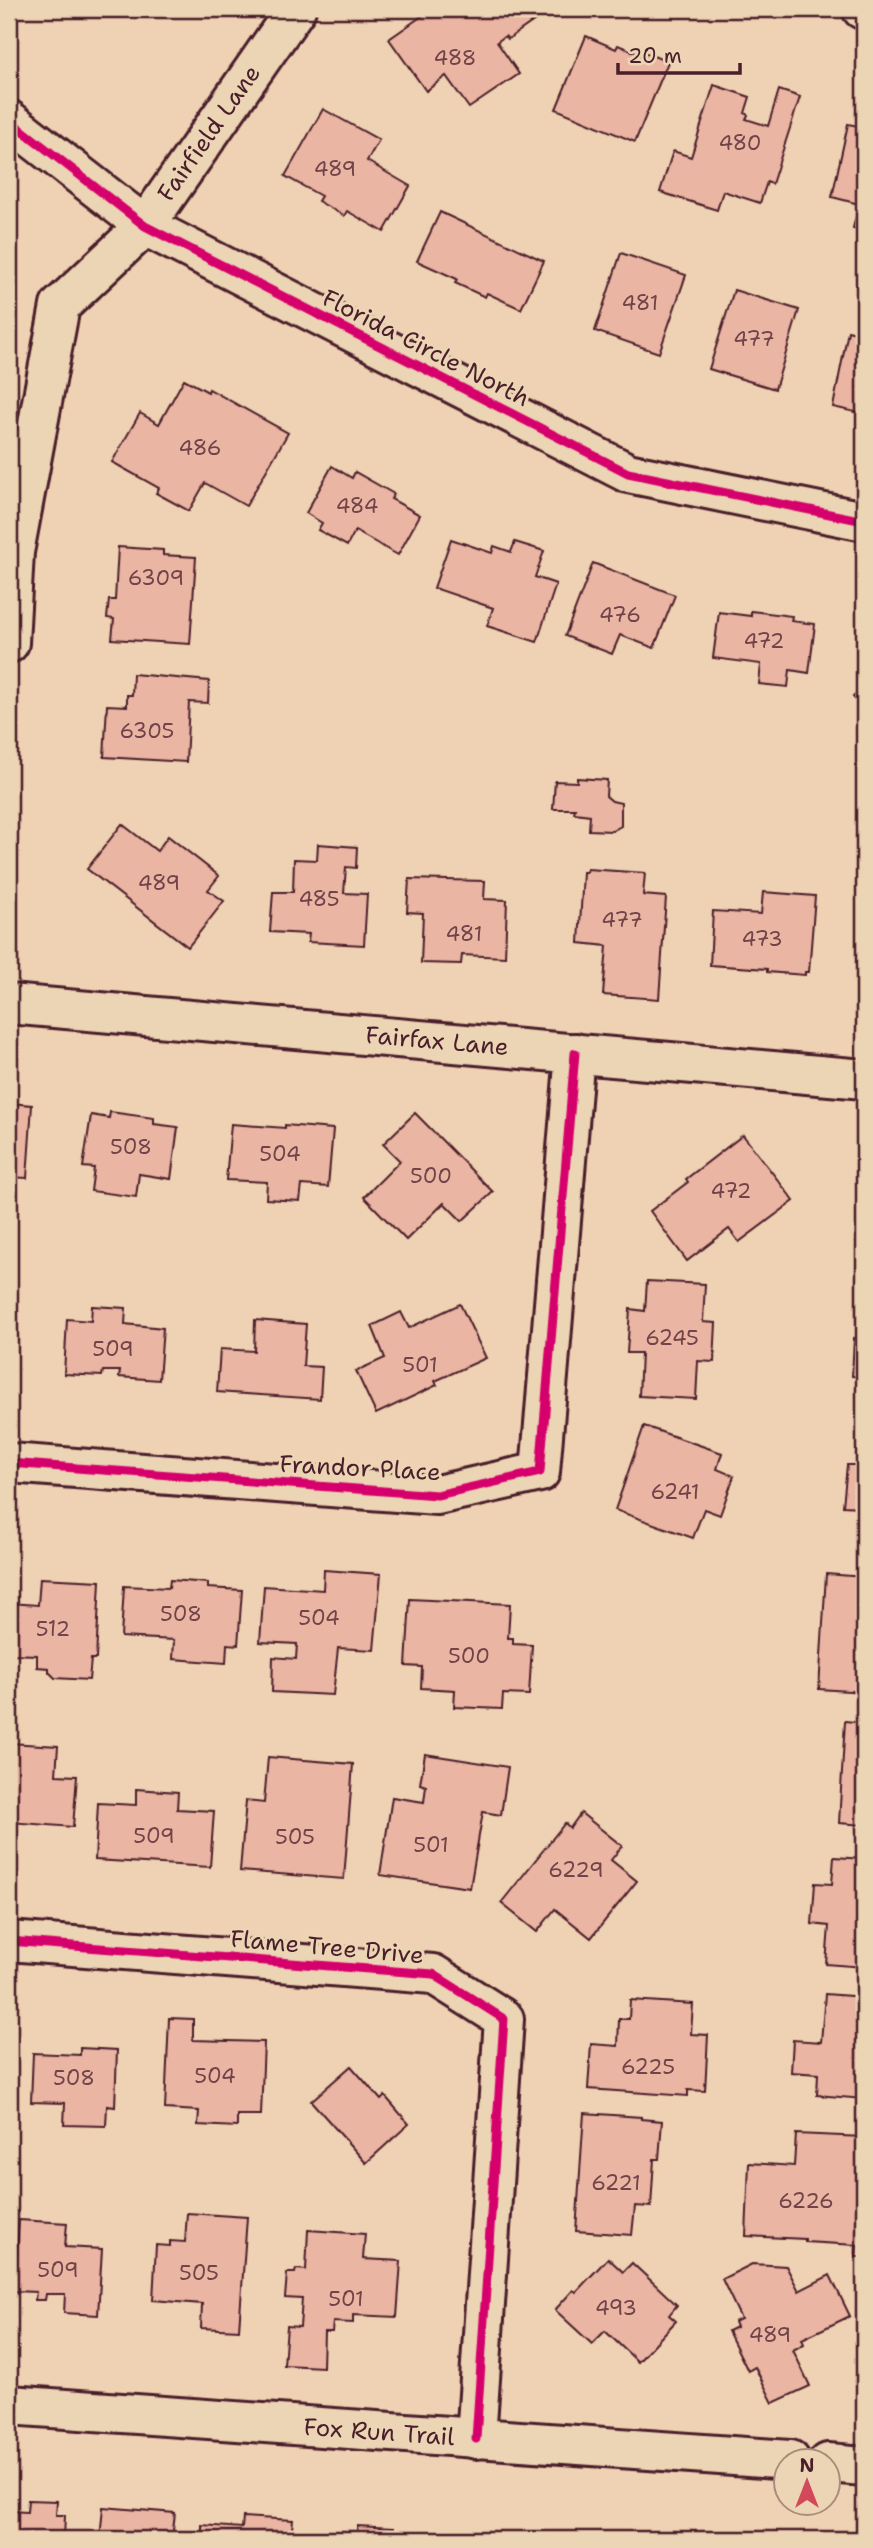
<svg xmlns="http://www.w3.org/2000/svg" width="873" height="2548" font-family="'Shantell Sans',sans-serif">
<rect width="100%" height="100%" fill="#efd2b3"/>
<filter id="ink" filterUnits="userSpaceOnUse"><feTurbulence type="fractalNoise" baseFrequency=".0143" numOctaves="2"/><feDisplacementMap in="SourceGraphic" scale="14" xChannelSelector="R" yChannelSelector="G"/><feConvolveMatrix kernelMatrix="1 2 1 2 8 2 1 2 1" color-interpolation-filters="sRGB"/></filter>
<g filter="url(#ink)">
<g fill="#ebb5a3" stroke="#4a1f2b" stroke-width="2">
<polygon points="432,9 531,9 535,20 508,39 505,36 497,42 519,74 469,108 446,76 426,91 389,39"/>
<polygon points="586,36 616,49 618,45 642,55 644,52 668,62 635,142 556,109"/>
<polygon points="714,85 750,97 745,113 748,115 746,119 768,126 779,90 800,97 772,184 767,182 760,203 723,191 717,210 660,192 673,151 691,157"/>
<polygon points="323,109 379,140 367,161 410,186 384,232 347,211 344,216 318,201 321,196 285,176"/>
<polygon points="848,124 864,127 864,231 853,228 859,204 832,197"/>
<polygon points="440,212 544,261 521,309 487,293 485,297 455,283 457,279 417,261"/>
<polygon points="621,253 686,275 659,353 595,331"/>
<polygon points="734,290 799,310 775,389 709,369"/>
<polygon points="860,315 864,316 864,414 833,407 848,331 856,333"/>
<polygon points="184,379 208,392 209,389 288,433 246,506 205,483 189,511 156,493 159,488 112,462 140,413 159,424"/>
<polygon points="332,466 352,478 355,472 394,494 391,499 420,515 398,555 355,531 347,546 318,530 322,523 306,513"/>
<polygon points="451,539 492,553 494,546 511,552 515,542 544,551 535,577 556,584 537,642 487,626 493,608 434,588"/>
<polygon points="118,547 163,550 163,555 196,557 190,644 112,639 114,619 107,618 109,600 115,600"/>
<polygon points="593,563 675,595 654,648 620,635 612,654 565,636"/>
<polygon points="751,611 792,616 791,621 815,624 809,673 790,670 788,687 759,684 761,664 713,658 719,612 751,616"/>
<polygon points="133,674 209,681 208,703 189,702 186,762 104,757 107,705 127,706 127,695 132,695"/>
<polygon points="864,687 864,709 853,697"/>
<polygon points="577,778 607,780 606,796 612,801 621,803 621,826 612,831 589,830 590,815 574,813 575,809 553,809 555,781 577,782"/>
<polygon points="122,824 157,851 168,836 219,876 208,890 224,901 188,947 87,869"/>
<polygon points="318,844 357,847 356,868 346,867 344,893 367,894 364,945 308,942 309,934 270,932 273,892 293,892 294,859 317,860"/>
<polygon points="587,869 645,873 643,895 666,897 659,999 603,995 607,946 579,943 583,872 586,872"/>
<polygon points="409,879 485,881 484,899 507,900 505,957 462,955 461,964 421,963 423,913 407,912"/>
<polygon points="763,892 815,896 809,972 805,972 805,975 767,972 767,969 710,965 713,911 761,914"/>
<polygon points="9,1103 32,1105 27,1178 9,1177"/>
<polygon points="110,1112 154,1118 154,1124 178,1127 171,1179 139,1174 136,1197 91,1191 94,1168 83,1167 91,1115 109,1118"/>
<polygon points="415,1113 493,1192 462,1221 444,1203 406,1240 364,1197 400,1161 383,1144"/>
<polygon points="231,1124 285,1128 285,1125 333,1129 328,1187 302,1185 300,1201 266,1199 267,1182 226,1180"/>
<polygon points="743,1135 794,1201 739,1242 729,1229 687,1261 650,1211 688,1182 686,1179"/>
<polygon points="647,1281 705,1284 703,1322 716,1323 714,1362 698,1361 696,1399 639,1396 641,1353 627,1353 630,1309 645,1311"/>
<polygon points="460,1304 486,1358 435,1381 437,1385 376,1414 356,1371 385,1358 372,1326 401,1312 409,1328"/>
<polygon points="92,1306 126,1308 125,1324 163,1328 159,1380 119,1377 120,1371 103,1371 102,1376 64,1374 67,1319 91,1321"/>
<polygon points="255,1320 306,1324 303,1366 322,1367 320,1399 217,1392 220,1349 254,1351"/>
<polygon points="854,1338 864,1339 864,1377 852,1376"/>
<polygon points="644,1426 722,1453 717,1469 734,1476 720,1515 704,1509 693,1538 615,1510"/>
<polygon points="847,1465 864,1465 864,1547 858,1546 861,1507 843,1506"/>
<polygon points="324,1570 381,1574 374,1650 338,1648 333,1695 272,1692 273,1657 296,1659 297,1644 260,1642 264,1586 323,1590"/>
<polygon points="826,1574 864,1577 864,1692 819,1689"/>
<polygon points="40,1578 100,1581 96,1659 91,1659 89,1680 55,1678 49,1672 49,1668 37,1667 37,1655 9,1654 9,1603 38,1605"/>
<polygon points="170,1580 208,1583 208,1588 242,1590 238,1645 227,1644 226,1663 173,1659 174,1640 121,1637 124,1586 169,1588"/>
<polygon points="410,1599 510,1604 508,1638 513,1638 513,1644 532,1645 529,1695 503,1694 502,1709 454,1707 455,1690 421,1688 422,1667 406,1666"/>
<polygon points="845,1721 864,1723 864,1825 839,1823"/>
<polygon points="9,1743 58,1746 56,1775 77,1776 73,1827 10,1822 9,1841"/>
<polygon points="425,1754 508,1767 501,1815 483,1812 470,1888 380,1875 392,1797 424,1802 426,1786 420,1784"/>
<polygon points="268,1757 353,1764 344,1879 240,1871 246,1801 264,1803"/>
<polygon points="136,1789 178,1792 177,1809 214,1811 210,1867 95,1860 98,1803 136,1805"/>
<polygon points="581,1813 622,1846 611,1860 637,1881 591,1938 555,1909 537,1932 501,1903 565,1823 570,1828"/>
<polygon points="834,1857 864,1859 864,1967 826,1964 829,1926 812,1924 815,1883 832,1884"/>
<polygon points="825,1994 864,1997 864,2099 817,2095 818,2074 791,2072 793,2040 821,2042"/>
<polygon points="630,2000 693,2004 691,2034 708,2035 705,2091 688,2090 688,2096 588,2089 591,2044 618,2046 619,2019 629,2019"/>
<polygon points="169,2018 193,2019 193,2040 264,2042 261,2115 237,2115 237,2127 198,2125 199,2111 165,2109"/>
<polygon points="80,2048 117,2050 115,2107 107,2106 106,2126 64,2125 65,2103 31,2102 33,2053 80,2055"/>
<polygon points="351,2066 381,2100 385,2096 409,2124 366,2163 311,2101"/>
<polygon points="584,2113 641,2117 641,2119 662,2121 659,2159 654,2159 651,2207 635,2206 632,2235 576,2231"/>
<polygon points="796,2134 864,2137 864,2257 856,2257 857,2245 805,2242 805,2239 746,2236 749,2163 794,2166"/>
<polygon points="187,2213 247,2217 239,2330 201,2328 202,2304 153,2300 156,2245 170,2246 170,2241 185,2242"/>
<polygon points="19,2220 67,2223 65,2247 102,2249 98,2315 64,2313 65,2294 46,2294 45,2300 35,2300 36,2292 14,2291"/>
<polygon points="308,2230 365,2234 363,2259 401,2261 397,2317 353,2315 353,2323 333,2322 332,2332 324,2332 323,2367 284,2365 287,2326 300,2327 302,2299 285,2298 287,2273 295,2273 296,2269 306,2270"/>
<polygon points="608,2258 623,2272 632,2263 677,2305 669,2315 676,2321 638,2362 605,2331 592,2344 555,2310 573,2290 576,2292"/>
<polygon points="752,2264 786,2266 799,2291 830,2275 850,2316 802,2339 804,2344 793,2350 810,2386 773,2403 755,2367 748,2371 728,2331 736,2327 734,2322 741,2319 722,2279"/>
<polygon points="28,2500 57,2501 56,2515 65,2515 64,2539 9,2539 9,2511 27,2512"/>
<polygon points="103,2507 175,2513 172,2539 100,2539"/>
<polygon points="243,2517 293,2520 291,2539 202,2539 202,2525 242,2528"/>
<polygon points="357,2526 393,2528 392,2538 406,2539 314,2539 315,2530 357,2532"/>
<polygon points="454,2532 493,2535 493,2539 453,2539"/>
</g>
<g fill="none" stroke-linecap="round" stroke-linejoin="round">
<defs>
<g id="minor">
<polyline points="862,9 864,9"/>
<polyline points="9,120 145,226 628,473 864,521"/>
<polyline points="9,643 14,552 60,306 145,226 296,9"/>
<polyline points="9,1004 864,1079"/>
<polyline points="9,1463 437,1495 540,1472 575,1053"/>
<polyline points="9,1941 433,1974 504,2019 476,2439"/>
<polyline points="9,2405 790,2460"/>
<polyline points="828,2463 864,2466"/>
</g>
</defs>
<use href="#minor" stroke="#4a1f2b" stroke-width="44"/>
<use href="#minor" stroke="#ebd5b4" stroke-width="38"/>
<defs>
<g id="cycleway">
<polyline points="9,120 145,226 628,473 864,521"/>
<polyline points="9,1463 437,1495 540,1472 575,1053"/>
<polyline points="9,1941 433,1974 504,2019 476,2439"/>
</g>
</defs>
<use href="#cycleway" stroke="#ebd5b4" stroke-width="13"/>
<use href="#cycleway" stroke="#d6006c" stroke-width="9"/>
</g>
</g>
<g text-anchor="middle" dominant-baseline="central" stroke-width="6" stroke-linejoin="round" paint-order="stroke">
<g font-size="21" fill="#724449">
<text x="455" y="58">488</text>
<text x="740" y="143">480</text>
<text x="335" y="169">489</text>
<text x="640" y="303">481</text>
<text x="754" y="339">477</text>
<text x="200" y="448">486</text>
<text x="357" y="506">484</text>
<text x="156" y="578">6309</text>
<text x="620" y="615">476</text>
<text x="764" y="641">472</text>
<text x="147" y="731">6305</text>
<text x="159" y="883">489</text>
<text x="319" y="899">485</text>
<text x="622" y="920">477</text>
<text x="464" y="934">481</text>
<text x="762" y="939">473</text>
<text x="131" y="1147">508</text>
<text x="280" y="1154">504</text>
<text x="431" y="1176">500</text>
<text x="731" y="1191">472</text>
<text x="672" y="1338">6245</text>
<text x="113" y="1349">509</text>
<text x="420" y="1365">501</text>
<text x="675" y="1492">6241</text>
<text x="181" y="1614">508</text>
<text x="319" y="1618">504</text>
<text x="53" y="1629">512</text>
<text x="469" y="1656">500</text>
<text x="154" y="1836">509</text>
<text x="295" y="1837">505</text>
<text x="431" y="1845">501</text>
<text x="576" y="1870">6229</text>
<text x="648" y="2067">6225</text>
<text x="215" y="2076">504</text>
<text x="74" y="2078">508</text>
<text x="616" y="2183">6221</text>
<text x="806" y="2201">6226</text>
<text x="58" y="2270">509</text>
<text x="199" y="2273">505</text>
<text x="346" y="2299">501</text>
<text x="616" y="2308">493</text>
<text x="770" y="2335">489</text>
</g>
<g font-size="24" fill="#4a1f2b" stroke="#ebd5b4">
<text transform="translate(209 133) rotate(-55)">Fairfield Lane</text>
<text transform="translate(426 348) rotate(27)">Florida Circle North</text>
<text transform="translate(437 1041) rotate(5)">Fairfax Lane</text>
<text transform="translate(360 1468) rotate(3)">Frandor Place</text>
<text transform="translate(327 1947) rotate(5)">Flame Tree Drive</text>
<text transform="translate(379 2432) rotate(4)">Fox Run Trail</text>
</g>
</g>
<rect width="873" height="2548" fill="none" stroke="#ebd5b4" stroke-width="35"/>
<rect x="18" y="18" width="838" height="2513" fill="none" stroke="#4a1f2b" stroke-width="2.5" filter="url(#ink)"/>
<g transform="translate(807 2482)"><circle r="33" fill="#ebd5b4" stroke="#ab8c7d" stroke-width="2"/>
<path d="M0-5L12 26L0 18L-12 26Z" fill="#d1495b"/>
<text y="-10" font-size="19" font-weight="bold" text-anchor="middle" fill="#4a1f2b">N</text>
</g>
<path d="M618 63v10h122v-10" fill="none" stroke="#4a1f2b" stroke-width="3.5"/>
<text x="628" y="63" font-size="21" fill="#4a1f2b" stroke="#ebd5b4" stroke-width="5" paint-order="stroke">20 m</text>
</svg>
